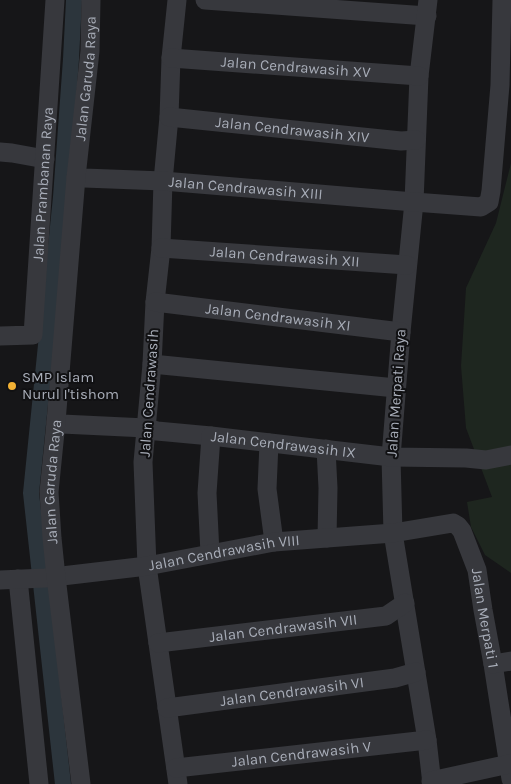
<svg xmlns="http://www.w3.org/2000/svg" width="511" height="784" font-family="Karla,sans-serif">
<rect width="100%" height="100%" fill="#161618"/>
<polygon fill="#1e261f" points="511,163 511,573 485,555 471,527 467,502 492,497 466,428 461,366 466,288 496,223"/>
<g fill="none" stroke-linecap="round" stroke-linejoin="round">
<polyline stroke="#2c353c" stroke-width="16" points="63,784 31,493 61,197 71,59 74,0"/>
<g stroke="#37383d" stroke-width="19">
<polyline points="177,0 171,58 169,117 163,181 161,248 155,302 152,364 143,462 147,566 178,784"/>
<polyline points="205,0 427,16"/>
<polyline points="428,0 419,76 414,202 401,332 391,457 393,533 427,740 432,784"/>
<path id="s1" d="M 171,58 L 419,76"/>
<path id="s2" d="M 169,117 L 401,141 L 416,140"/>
<polyline points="0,152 12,153 45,159"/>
<path id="s3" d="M 76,177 L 84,178 L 163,181 L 414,202 L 481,207 L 489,202 L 491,191 L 500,85 L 502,0"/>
<path id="s4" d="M 161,248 L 407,265"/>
<path id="s5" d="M 155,302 L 401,332"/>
<path id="s6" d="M 0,336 L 33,335 L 55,0"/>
<polyline points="152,364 396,388"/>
<path id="s7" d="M 56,422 L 62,424 L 146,428 L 157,431 L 211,436 L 391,457 L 466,458 L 486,460 L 511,455"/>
<polyline points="269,443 267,489 274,542"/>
<polyline points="326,449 328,488 327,538"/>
<polyline points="210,553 207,493 211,436"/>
<polyline points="18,579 39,784"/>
<path id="s8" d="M 0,580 L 45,578 L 147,566 L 274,542 L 393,533 L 453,523 L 458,526 L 462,531 L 477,570 L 483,610 L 493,664 L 511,779"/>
<path id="s9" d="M 158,643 L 386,616 L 405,603"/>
<polyline points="493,664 511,661"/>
<path id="s10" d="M 167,708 L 395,678 L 416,672"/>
<path id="s11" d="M 176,768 L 427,740"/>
<polyline points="431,781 509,764"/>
<path id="s12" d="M 81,784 L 56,577 L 52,538 L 49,492 L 56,422 L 76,177 L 90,51 L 91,0"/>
</g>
</g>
<circle fill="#f2b134" stroke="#111113" stroke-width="2" cx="12" cy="386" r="5"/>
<g text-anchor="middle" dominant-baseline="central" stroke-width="4" stroke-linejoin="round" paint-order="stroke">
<g font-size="15" fill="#a8adb8" stroke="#111113">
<text stroke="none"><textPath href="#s1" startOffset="125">Jalan Cendrawasih XV</textPath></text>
<text stroke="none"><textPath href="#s12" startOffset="709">Jalan Garuda Raya</textPath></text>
<text stroke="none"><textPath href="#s2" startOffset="124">Jalan Cendrawasih XIV</textPath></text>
<text stroke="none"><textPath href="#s6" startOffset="184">Jalan Prambanan Raya</textPath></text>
<text stroke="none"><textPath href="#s3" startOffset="170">Jalan Cendrawasih XIII</textPath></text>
<text stroke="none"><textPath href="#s4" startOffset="124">Jalan Cendrawasih XII</textPath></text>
<text stroke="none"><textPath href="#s5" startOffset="124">Jalan Cendrawasih XI</textPath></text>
<text transform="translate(149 393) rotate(-86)">Jalan Cendrawasih</text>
<text transform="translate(396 393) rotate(-86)">Jalan Merpati Raya</text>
<text stroke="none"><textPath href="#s7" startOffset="229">Jalan Cendrawasih IX</textPath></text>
<text stroke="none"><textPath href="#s12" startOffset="304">Jalan Garuda Raya</textPath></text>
<text stroke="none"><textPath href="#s8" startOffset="226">Jalan Cendrawasih VIII</textPath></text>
<text stroke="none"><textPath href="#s8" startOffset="560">Jalan Merpati 1</textPath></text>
<text stroke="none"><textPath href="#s9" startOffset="126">Jalan Cendrawasih VII</textPath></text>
<text stroke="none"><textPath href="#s10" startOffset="126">Jalan Cendrawasih VI</textPath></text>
<text stroke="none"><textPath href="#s11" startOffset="126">Jalan Cendrawasih V</textPath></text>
</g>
<g font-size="15" fill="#a8adb8" stroke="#111113" text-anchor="start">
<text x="22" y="377">SMP Islam<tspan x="22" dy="17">Nurul I'tishom</tspan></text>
</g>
</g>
</svg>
